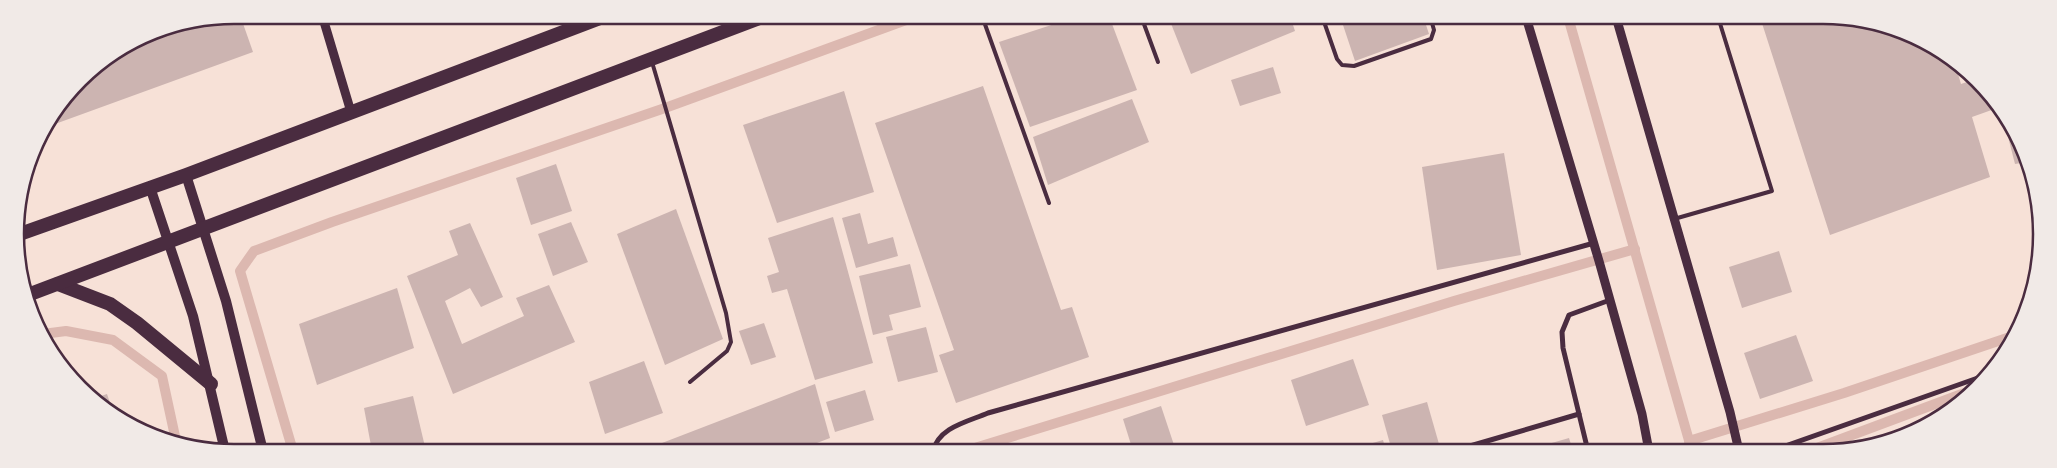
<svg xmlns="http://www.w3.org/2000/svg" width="2057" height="468" font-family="'Fira Sans Condensed',sans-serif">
<rect width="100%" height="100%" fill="#f7e1d7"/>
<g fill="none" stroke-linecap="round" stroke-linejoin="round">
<g stroke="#dcb8b0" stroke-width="10">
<polyline points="1568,17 1692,451"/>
<polyline points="43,334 66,331 113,340 162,376 176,441"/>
<polyline points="1689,441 1844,393 2016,335"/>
<polyline points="293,451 240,271 254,251 332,222 665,108 917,16"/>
<polyline points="965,451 1454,301 1635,249"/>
<polyline points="1809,451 1978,388"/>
</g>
</g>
<g fill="#ccb4b1">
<polygon points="234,15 240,15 253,52 44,128 89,70 150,32"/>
<polygon points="1079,16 1109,16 1137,90 1030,127 999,42"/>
<polygon points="1168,16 1290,16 1295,31 1191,74"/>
<polygon points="1340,16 1423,16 1429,34 1355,61"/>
<polygon points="1760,17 1852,17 1933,44 1955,64 1961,84 1973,80 1997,101 2000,107 1972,117 1990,177 1830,235"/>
<polygon points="1273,67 1281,93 1240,106 1231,80"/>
<polygon points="983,86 1061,310 1072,307 1089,357 956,403 939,355 954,350 875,123"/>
<polygon points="844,91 874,192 777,223 743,125"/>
<polygon points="1132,99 1149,142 1048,185 1033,137"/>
<polygon points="2010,128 2027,162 2015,164 2006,129"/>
<polygon points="1504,153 1521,255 1437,270 1422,167"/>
<polygon points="556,164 572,211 531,225 516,178"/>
<polygon points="676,209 723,339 665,365 617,234"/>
<polygon points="860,213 868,244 893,237 898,256 856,268 842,218"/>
<polygon points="833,217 873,363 815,380 787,289 772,293 767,276 779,272 768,238"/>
<polygon points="571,222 588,262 553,276 538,234"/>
<polygon points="470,223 503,297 481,307 470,288 445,301 462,344 524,316 516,298 549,285 575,342 453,394 407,276 458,255 449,231"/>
<polygon points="1779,251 1792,292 1742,308 1729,267"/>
<polygon points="910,264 921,307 889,315 893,330 873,335 859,276"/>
<polygon points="397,288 414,348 317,385 299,324"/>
<polygon points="764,323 776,357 751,365 739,331"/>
<polygon points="926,327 938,372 898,382 886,337"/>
<polygon points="1796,335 1813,381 1760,399 1744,353"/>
<polygon points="1353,359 1369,405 1306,426 1291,380"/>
<polygon points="644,361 663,413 605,434 589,382"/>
<polygon points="815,384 830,438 796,451 650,451 649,448"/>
<polygon points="865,390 874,420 835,432 826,402"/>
<polygon points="107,394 114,415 95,398"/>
<polygon points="413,396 426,451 372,451 364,408"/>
<polygon points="1427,402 1441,451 1392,451 1382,415"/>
<polygon points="1161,406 1176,451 1133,451 1123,419"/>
<polygon points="1569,438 1573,451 1524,451"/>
<polygon points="1383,440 1386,451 1353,451 1352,449"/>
<polygon points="1049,445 1052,451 1033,451"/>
</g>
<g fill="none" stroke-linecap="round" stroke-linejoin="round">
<g stroke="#4a2c40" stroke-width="4">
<polyline points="982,16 1049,203"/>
<polyline points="1141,16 1158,62"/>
<polyline points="1322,16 1337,59 1342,65 1354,66 1431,39 1434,30 1430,16"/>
<polyline points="652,62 726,313 731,342 727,351 690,382"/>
<polyline points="1674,219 1772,191 1718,17"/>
</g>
<g stroke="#4a2c40" stroke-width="5">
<polyline points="1470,446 1579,414"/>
<path d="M 933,451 C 939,427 967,422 988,413 L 1594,243"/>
<polyline points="1588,451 1563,348 1562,332 1569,315 1610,300"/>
<polyline points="1771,451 1989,374"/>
</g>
<g stroke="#4a2c40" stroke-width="9">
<polyline points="322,15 351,112"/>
<polyline points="1526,17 1599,261 1642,414 1649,451"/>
<polyline points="1616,17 1730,412 1739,451"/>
</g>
<g stroke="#4a2c40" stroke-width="10">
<polyline points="186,175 226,301 263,451"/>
<polyline points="150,187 193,316 225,451"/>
</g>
<g stroke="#4a2c40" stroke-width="14">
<polyline points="17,235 186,175 608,15"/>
<polyline points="58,284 110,304 137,323 211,384"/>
<polyline points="25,296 765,16"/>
</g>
</g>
<path d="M0 0H2057V468H0ZM234 24H1823A210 210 0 0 1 2033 234V234A210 210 0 0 1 1823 444H234A210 210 0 0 1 24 234V234A210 210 0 0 1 234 24Z" fill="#f1eae7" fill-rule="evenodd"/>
<path fill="none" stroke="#4a2c40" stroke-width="2.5" d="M234 24H1823A210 210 0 0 1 2033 234V234A210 210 0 0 1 1823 444H234A210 210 0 0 1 24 234V234A210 210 0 0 1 234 24Z"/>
</svg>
